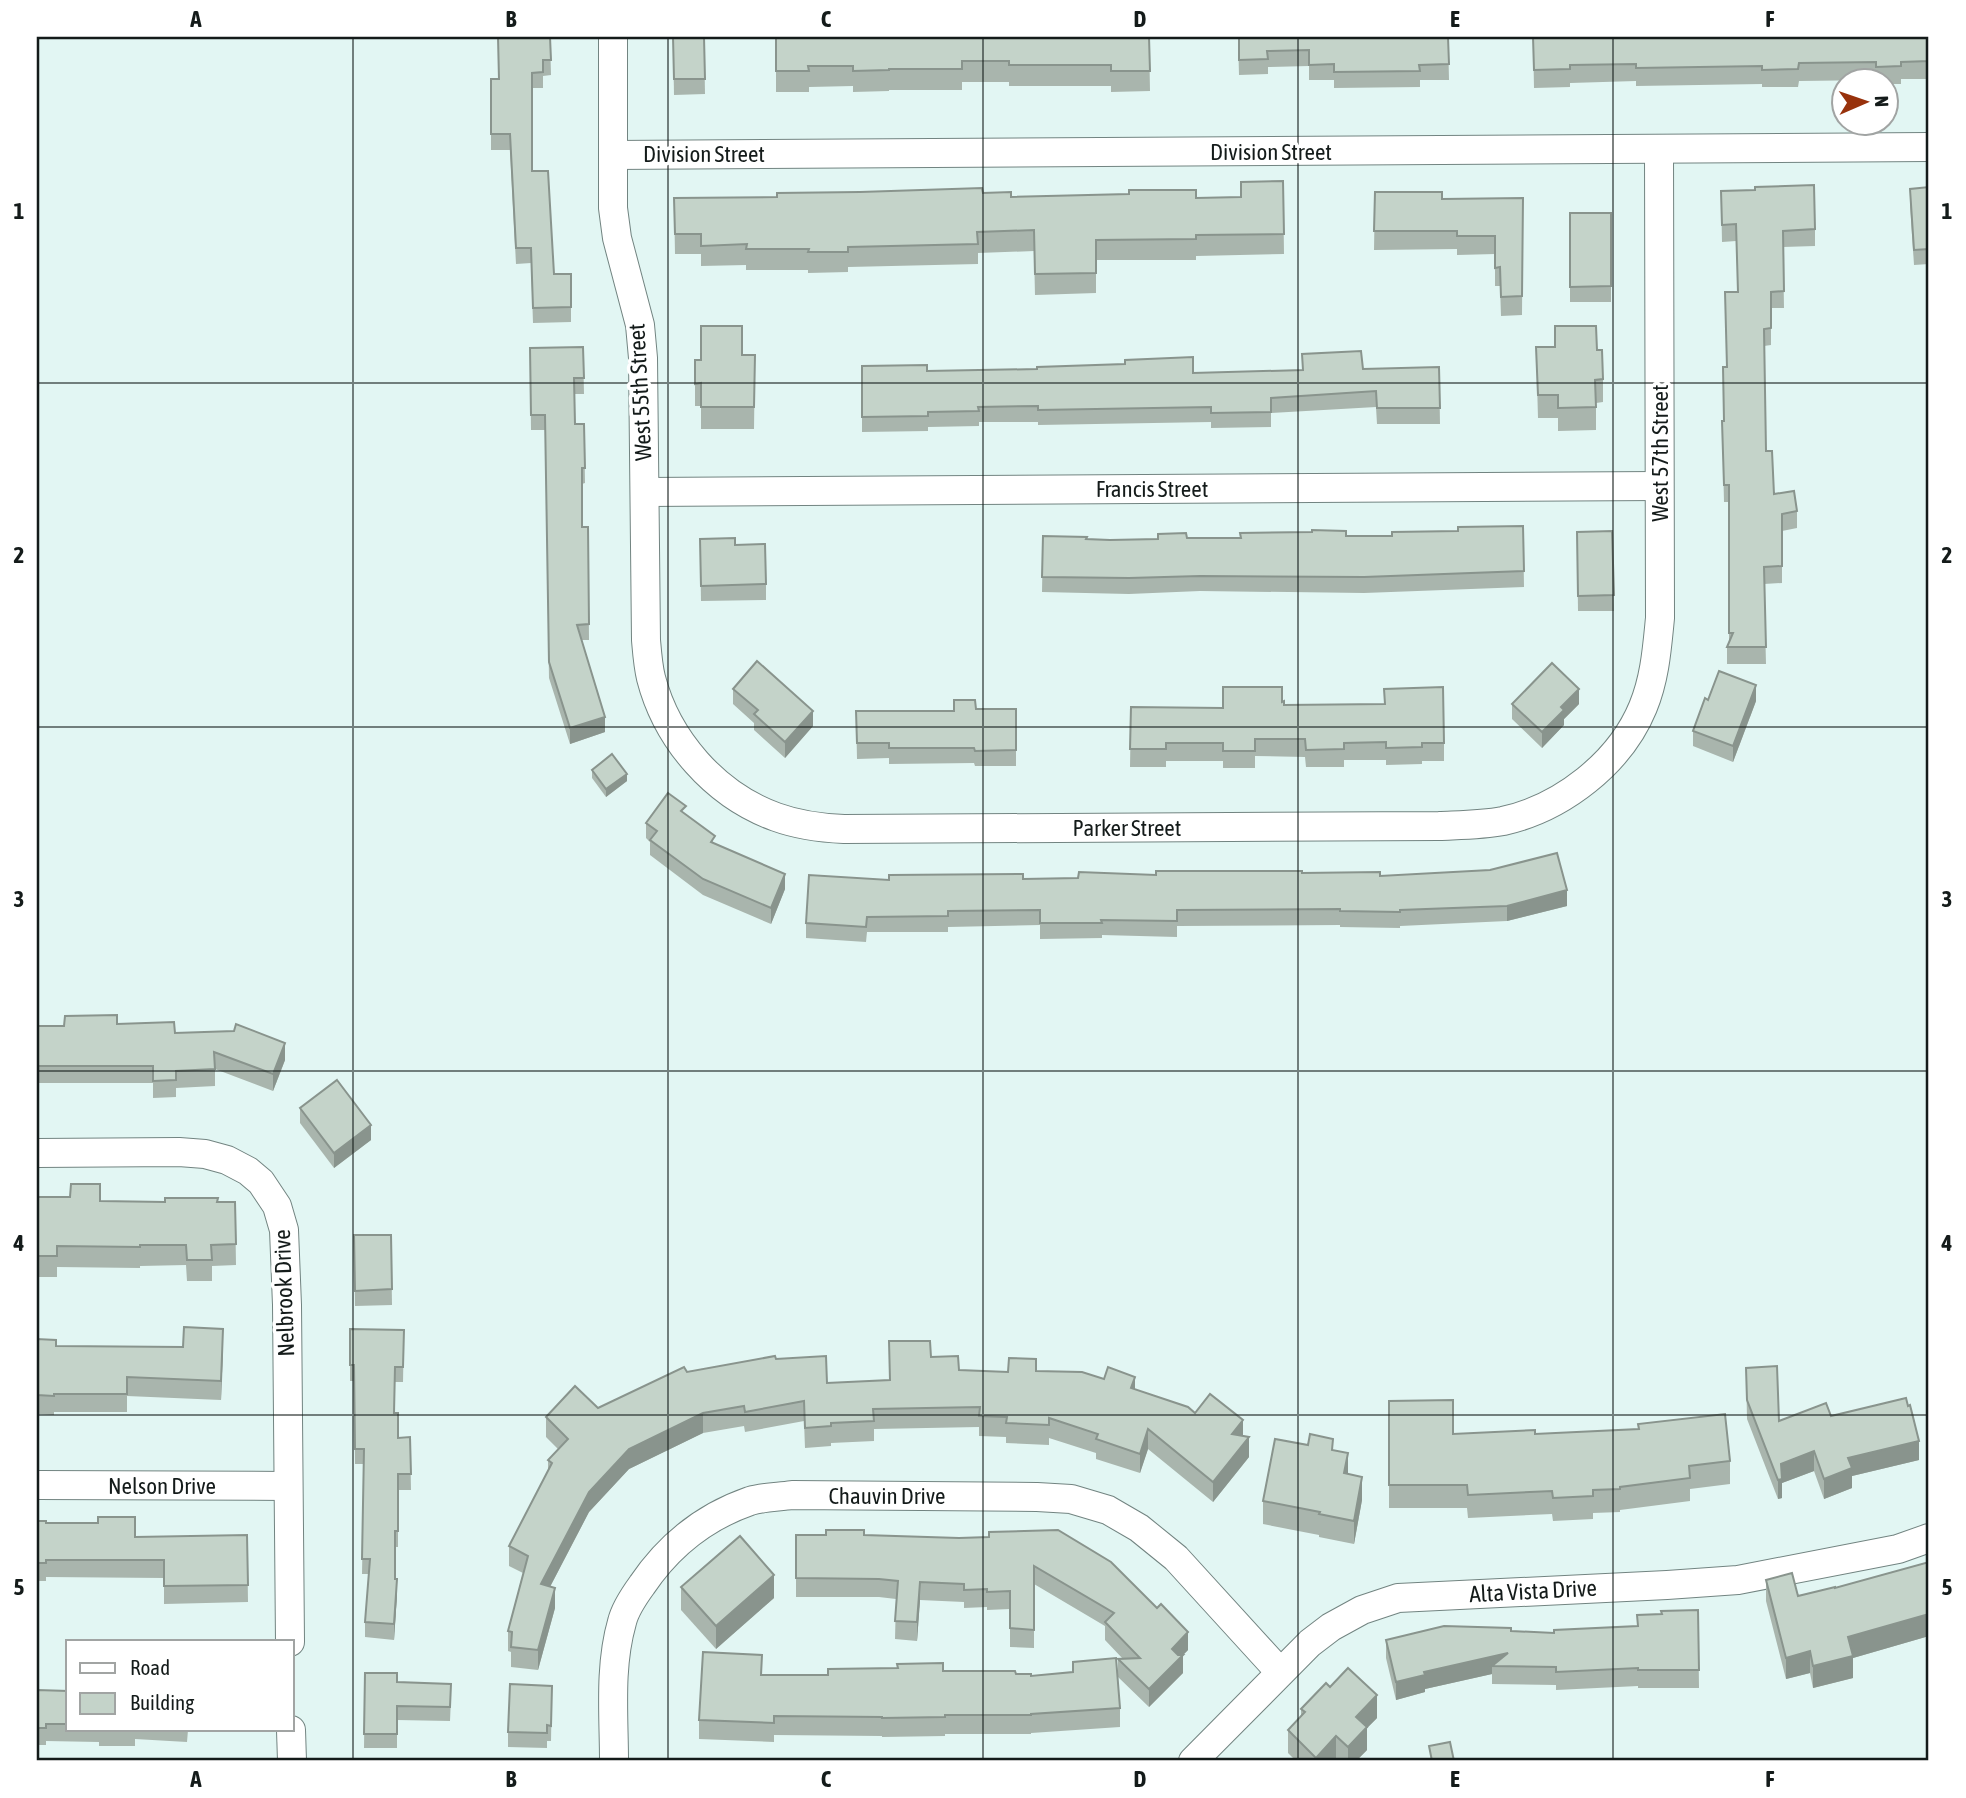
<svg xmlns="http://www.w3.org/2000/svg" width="1966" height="1798" font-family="'Asap Condensed',sans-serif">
<rect width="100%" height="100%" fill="#e2f6f3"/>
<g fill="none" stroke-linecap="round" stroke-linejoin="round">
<defs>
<g id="minor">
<path d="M 613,37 L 613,208 L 617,238 L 640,325 L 643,358 L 646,640 C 647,652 648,666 651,678 C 667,740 715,795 776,817 C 798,825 821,828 844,829 L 1439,826 C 1460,825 1482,825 1503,821 C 1562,808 1620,763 1643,707 C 1655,678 1657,648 1660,618 L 1659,150"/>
<polyline points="613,155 1929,147"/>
<polyline points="645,492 1659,486"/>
<polyline points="37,1153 179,1152 205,1154 227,1160 248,1171 261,1182 277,1206 284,1230 287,1305 290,1642"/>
<polyline points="37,1485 288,1486"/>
<polyline points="291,1730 292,1761"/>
<path d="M 614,1761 C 614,1716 609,1667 622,1622 C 625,1609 634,1596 642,1585 C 669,1545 704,1517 750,1501 C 763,1497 779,1497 792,1495 L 1037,1497 L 1071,1499 L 1108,1510 L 1139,1528 L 1176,1558 L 1280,1672"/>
<polyline points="1193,1761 1310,1643 1331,1627 1362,1610 1398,1598 1667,1585 1738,1580 1898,1549 1929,1538"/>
</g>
</defs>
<use href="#minor" stroke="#728481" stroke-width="30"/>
<use href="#minor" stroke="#fff" stroke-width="28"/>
</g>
<g fill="#a9b5ad">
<polygon points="550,37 551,75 543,76 543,88 532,88 532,171 554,274 571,274 571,322 533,323 531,263 516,264 510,150 491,150 491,79 499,79"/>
<polygon points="673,37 704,37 705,94 674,95"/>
<polygon points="776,37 1149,37 1150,91 1111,92 1111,86 1009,86 1009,82 962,82 962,90 889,90 889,91 853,92 853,86 809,87 809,92 776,92"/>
<polygon points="1238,37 1448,37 1449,80 1420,80 1420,87 1334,88 1334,80 1309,80 1309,66 1268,67 1268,74 1239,75"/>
<polygon points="1533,37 1929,37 1929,79 1901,79 1901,84 1886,84 1886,80 1876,80 1799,81 1798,87 1762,87 1762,84 1636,86 1636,81 1570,83 1570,87 1534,88"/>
<polygon points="1283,181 1284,254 1196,256 1196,260 1096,260 1096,293 1035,295 1034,251 978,253 978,264 848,267 848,272 808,273 808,270 746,270 746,265 701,266 701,254 675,254 674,198 777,197 983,193 1011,197 1241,197"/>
<polygon points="1929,187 1929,264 1914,265 1910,204 1910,189"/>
<polygon points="1721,191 1815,229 1815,246 1783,247 1784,308 1771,308 1771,345 1764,346 1766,451 1774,494 1797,511 1797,528 1782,531 1782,583 1764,584 1766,664 1727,664 1727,647 1729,643 1729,502 1724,502 1722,421 1723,421 1726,367 1738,292 1736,241 1722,242"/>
<polygon points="1375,192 1442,199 1523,198 1522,315 1501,316 1500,286 1495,286 1495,254 1457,255 1457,249 1374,250"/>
<rect x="1570" y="213" width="41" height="89"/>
<polygon points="583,347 584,394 574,394 575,424 584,424 585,483 582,484 582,527 588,527 589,640 582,640 605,732 570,744 549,678 545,430 531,430 530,348"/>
<polygon points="1536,347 1597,350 1603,379 1603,402 1596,403 1596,430 1558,431 1558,418 1538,418"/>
<polygon points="1302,354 1363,369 1439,367 1440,424 1377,424 1376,407 1271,413 1271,427 1211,428 1211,422 1038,425 1038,422 979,422 979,426 928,427 928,431 862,432 862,366 927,371 1193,373 1302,370"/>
<polygon points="742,355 755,355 754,429 701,429 701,406 695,406 695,360"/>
<polygon points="1523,526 1524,587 1364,593 1200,591 1129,594 1042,592 1043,536 1087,539 1110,540 1187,538 1240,538 1346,536 1392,536"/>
<polygon points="1612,531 1614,611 1578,611 1577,532"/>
<polygon points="700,539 735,545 766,584 766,600 701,601"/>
<polygon points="733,689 813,726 785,758 754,730 754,723 733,704"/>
<polygon points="1708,700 1756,701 1733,762 1693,746 1693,731"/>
<polygon points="1282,702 1284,705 1444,743 1444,761 1422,761 1422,764 1386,765 1386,760 1344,760 1344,767 1306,767 1305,757 1255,756 1255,768 1223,768 1223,761 1166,761 1166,767 1130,767 1131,707 1223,708"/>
<polygon points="1512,704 1579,704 1564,719 1564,725 1542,748 1512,719"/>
<polygon points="976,709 1016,709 1016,766 975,766 974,763 889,764 889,758 857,759 856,711 954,711"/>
<polygon points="592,770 627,781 606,797 592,778"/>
<polygon points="686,814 715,844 785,889 771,924 703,895 650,855 650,842 646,838 646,823"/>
<polygon points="1302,873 1380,876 1567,906 1507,921 1400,926 1400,928 1340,927 1340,925 1177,926 1177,937 1102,935 1102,938 1040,939 1040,925 948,927 948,932 867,932 866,942 806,938 806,923 889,880 1078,878 1156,875"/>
<polygon points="117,1024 175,1033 285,1060 273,1091 215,1069 215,1086 176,1088 176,1097 153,1098 153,1083 37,1083 37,1026"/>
<polygon points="300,1108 371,1140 334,1168 300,1123"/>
<polygon points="37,1197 100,1201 235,1202 236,1265 212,1266 212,1281 187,1281 186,1265 140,1266 140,1268 57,1267 57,1277 37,1277"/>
<polygon points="354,1235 391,1235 392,1305 355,1306"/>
<polygon points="350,1329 404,1330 403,1382 395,1382 395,1413 398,1438 410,1437 411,1490 398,1490 398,1547 395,1547 395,1579 397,1595 394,1640 365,1637 365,1622 369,1574 362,1574 364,1464 355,1464 354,1381 350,1381"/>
<polygon points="37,1339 56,1346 223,1347 221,1400 127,1396 127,1412 54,1412 54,1415 37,1414"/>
<polygon points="889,1341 931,1357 959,1370 1008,1372 1036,1371 1135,1390 1195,1413 1243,1436 1249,1457 1213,1502 1148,1449 1140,1473 1096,1459 1096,1453 1049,1438 1049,1445 1006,1443 1006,1437 979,1436 979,1427 874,1429 874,1441 831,1443 831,1446 805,1448 804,1421 745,1432 744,1426 703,1433 629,1469 589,1512 550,1587 555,1608 538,1670 511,1667 511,1652 508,1651 508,1631 523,1573 509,1566 509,1546 548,1471 548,1460 558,1449 546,1437 546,1417 598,1408 687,1372 776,1359 827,1383 889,1380"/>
<polygon points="1746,1368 1779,1421 1831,1416 1919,1460 1852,1476 1852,1488 1824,1499 1814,1471 1782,1483 1782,1498 1778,1499 1747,1419"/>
<polygon points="1389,1401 1453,1434 1535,1434 1638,1429 1638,1424 1730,1461 1730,1484 1690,1489 1690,1501 1620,1510 1620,1512 1593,1513 1593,1519 1553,1521 1552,1514 1468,1518 1467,1508 1389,1508"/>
<polygon points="1333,1450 1362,1500 1354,1544 1319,1537 1319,1535 1263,1524 1263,1501"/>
<polygon points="37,1521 46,1523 98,1523 135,1537 247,1535 248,1602 164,1604 164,1578 46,1577 46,1581 37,1581"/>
<polygon points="796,1535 864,1535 959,1538 989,1537 1188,1650 1183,1655 1183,1673 1149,1707 1118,1677 1118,1659 1123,1659 1105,1640 1105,1626 1034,1584 1034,1648 1010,1647 1010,1609 987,1610 987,1607 964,1608 964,1602 920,1600 917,1641 895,1639 896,1599 879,1597 796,1597"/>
<polygon points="1929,1562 1929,1636 1853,1658 1853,1678 1813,1688 1810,1673 1786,1679 1766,1601 1766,1580 1798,1596 1835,1588"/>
<polygon points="681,1587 774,1598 716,1649 681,1610"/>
<polygon points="1698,1610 1699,1688 1638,1688 1638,1686 1556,1690 1556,1685 1492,1684 1492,1674 1425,1689 1425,1692 1396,1700 1386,1658 1386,1640 1511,1631 1554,1633 1638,1626 1662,1614"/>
<polygon points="1073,1662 1120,1708 1120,1727 1031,1733 1031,1734 945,1734 945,1736 882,1737 882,1736 774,1735 774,1742 699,1739 699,1720 762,1675 828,1675 943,1671 1016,1674 1031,1676 1073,1673"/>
<polygon points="365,1673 451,1698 450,1721 397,1720 397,1748 364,1748"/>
<polygon points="552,1686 551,1741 547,1741 547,1748 508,1747 508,1732"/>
<polygon points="1330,1687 1377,1718 1367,1728 1367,1750 1356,1761 1339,1761 1336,1759 1334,1761 1296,1761 1288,1753 1288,1730 1301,1716 1301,1709"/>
<polygon points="37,1690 68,1691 68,1730 188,1730 187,1742 135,1739 135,1746 99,1746 99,1742 46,1741 46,1745 37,1745"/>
</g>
<g fill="#89948d">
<polygon points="1756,685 1756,701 1733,762 1733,746"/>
<polygon points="1579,689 1579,704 1564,719 1564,725 1542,748 1542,732 1561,707"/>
<polygon points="813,711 813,726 785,758 785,742"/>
<polygon points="605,717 605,732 570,744 570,728"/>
<polygon points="627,774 627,781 606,797 606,789"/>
<polygon points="785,874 785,889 771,924 771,908"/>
<polygon points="1567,890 1567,906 1507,921 1507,906"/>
<polygon points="285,1043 285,1060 273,1091 273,1074"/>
<polygon points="371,1125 371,1140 334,1168 334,1153"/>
<polygon points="223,1329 223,1347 221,1400 221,1381"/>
<polygon points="1135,1377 1135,1396 1131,1388"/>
<polygon points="703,1413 703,1433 629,1469 589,1512 541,1604 541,1584 589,1492 629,1449"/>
<polygon points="1243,1420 1243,1440 1232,1434"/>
<polygon points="1148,1429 1148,1449 1140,1473 1140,1454"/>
<polygon points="1249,1437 1249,1457 1213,1502 1213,1482"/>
<polygon points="1919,1441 1919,1460 1852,1476 1852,1488 1824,1499 1824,1479 1848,1458"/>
<polygon points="1814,1451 1814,1471 1782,1483 1782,1498 1778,1499 1778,1480 1781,1464"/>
<polygon points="1348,1453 1348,1476 1344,1473"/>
<polygon points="1362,1477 1362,1500 1354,1544 1354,1521"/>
<polygon points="774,1575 774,1598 716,1649 716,1626"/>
<polygon points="397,1579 397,1595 394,1640 394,1624"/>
<polygon points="920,1582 920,1600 917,1641 917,1622"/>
<polygon points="555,1588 555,1608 538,1670 538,1650"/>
<polygon points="1929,1614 1929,1636 1853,1658 1853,1678 1813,1688 1813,1666 1848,1637"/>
<polygon points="1188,1632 1188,1650 1183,1655 1183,1673 1149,1707 1149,1689 1172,1649"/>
<polygon points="1810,1651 1810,1673 1786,1679 1786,1658"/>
<polygon points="1508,1653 1492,1666 1492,1674 1425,1689 1425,1692 1396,1700 1396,1682 1424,1672"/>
<polygon points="1377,1695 1377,1718 1367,1728 1367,1750 1356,1761 1348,1761 1348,1747 1356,1717"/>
<polygon points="1336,1736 1336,1759 1334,1761 1316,1761 1316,1758"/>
</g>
<g fill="#c4d3c9" stroke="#89948d" stroke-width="2">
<polygon points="498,37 550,37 551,60 543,60 543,72 532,73 532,171 548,171 554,274 571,274 571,307 533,308 531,248 516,248 510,134 491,134 491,79 499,79"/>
<polygon points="673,37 704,37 705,79 674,79"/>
<polygon points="776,37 1149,37 1150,71 1111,71 1111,65 1009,65 1009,61 962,61 962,69 889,69 889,70 853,71 853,66 808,66 809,71 776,71"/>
<polygon points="1239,37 1448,37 1449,64 1419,65 1420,71 1334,72 1334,64 1309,65 1309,50 1267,51 1268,59 1239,60"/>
<polygon points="1533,37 1929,37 1929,61 1901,62 1901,66 1876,67 1876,62 1799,63 1798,69 1762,70 1762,66 1636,68 1636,64 1570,65 1570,69 1534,70"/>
<polygon points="1283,181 1284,234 1196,235 1196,239 1096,240 1096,273 1035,274 1034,230 977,232 978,244 848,247 848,252 808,252 809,249 746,249 747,244 701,246 701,234 675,234 674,198 777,197 777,193 860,192 982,188 983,193 1011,192 1011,197 1129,194 1129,190 1196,190 1196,198 1241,197 1241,182"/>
<polygon points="1814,185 1815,229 1783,231 1784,291 1771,292 1771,328 1764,329 1766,451 1772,451 1774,494 1794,491 1797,511 1782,514 1782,566 1764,567 1766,647 1727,647 1733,633 1729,633 1729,485 1724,485 1722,421 1724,421 1723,367 1727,367 1725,292 1738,292 1736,224 1722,225 1721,191 1755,190 1755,187"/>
<polygon points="1929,187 1929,249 1914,250 1910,189"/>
<polygon points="1375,192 1442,192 1442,199 1523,198 1522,296 1501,297 1500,267 1495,268 1495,236 1457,236 1457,231 1374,231"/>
<polygon points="1570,213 1611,213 1611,286 1570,287"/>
<polygon points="701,326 742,326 742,355 755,355 754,407 701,407 701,383 695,384 695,360 701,360"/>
<polygon points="1555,326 1596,326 1597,350 1602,350 1603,379 1595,380 1596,407 1558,408 1558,395 1538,395 1536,347 1555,347"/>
<polygon points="583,347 584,378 574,378 575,424 584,424 585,468 582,468 582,527 588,527 589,624 577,625 605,717 570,728 549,662 545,415 531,415 530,348"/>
<polygon points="1361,351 1363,369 1439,367 1440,408 1377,408 1376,391 1271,398 1271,412 1211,413 1211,407 1038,410 1038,406 978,407 979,411 928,412 928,416 862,417 862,366 927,365 927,371 1037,369 1037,367 1125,364 1125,360 1193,357 1193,373 1303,370 1302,354"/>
<polygon points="1523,526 1524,571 1364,577 1200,576 1129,578 1042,577 1043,536 1087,537 1086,539 1110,540 1158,539 1158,534 1186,533 1187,538 1241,538 1240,533 1312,532 1312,530 1346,531 1346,536 1392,536 1392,532 1458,531 1458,527"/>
<polygon points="1612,531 1614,595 1578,596 1577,532"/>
<polygon points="735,538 735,545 765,544 766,584 701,586 700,539"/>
<polygon points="757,661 813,711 785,742 754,714 758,710 733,689"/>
<polygon points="1552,663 1579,689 1561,707 1564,710 1542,732 1512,704"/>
<polygon points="1719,671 1756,685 1733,746 1693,731 1705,698 1708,700"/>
<polygon points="1223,687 1282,687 1282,702 1284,701 1284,705 1385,704 1384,689 1443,687 1444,743 1422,743 1422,747 1386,748 1386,742 1344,743 1344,749 1306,750 1305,739 1255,739 1255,751 1223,751 1223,743 1166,743 1166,749 1130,749 1131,707 1223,708"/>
<polygon points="954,700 975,700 976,709 1016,709 1016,750 975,751 974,748 889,748 889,743 857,743 856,711 954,711"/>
<polygon points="612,754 627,774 606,789 592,770"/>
<polygon points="668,793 686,806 681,811 715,836 711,842 785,874 771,908 703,879 650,840 657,831 646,823"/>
<polygon points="1557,853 1567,890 1507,906 1400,910 1400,912 1340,911 1340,909 1177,910 1177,921 1101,920 1102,923 1040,923 1040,910 948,911 948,916 867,917 866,927 806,923 809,875 889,880 889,875 1023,874 1023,879 1078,878 1079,872 1156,875 1156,871 1302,871 1302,873 1380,872 1380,876 1490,870"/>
<polygon points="117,1015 117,1024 174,1022 175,1033 234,1031 236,1024 285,1043 273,1074 214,1052 215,1069 176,1071 176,1080 153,1081 153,1066 37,1066 37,1026 64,1026 65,1016"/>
<polygon points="337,1080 371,1125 334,1153 300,1108"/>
<polygon points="71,1184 100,1184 100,1201 165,1202 165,1198 218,1198 217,1202 235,1202 236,1244 211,1245 212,1260 187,1260 186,1245 140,1245 140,1247 57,1246 57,1256 37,1256 37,1197 70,1197"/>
<polygon points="354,1235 391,1235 392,1289 355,1291"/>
<polygon points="184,1327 223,1329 221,1381 127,1377 127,1394 54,1394 54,1396 37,1395 37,1339 56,1340 56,1346 183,1347"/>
<polygon points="350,1329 404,1330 403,1367 395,1367 394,1413 398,1413 398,1438 410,1437 411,1474 398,1474 398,1531 395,1531 395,1579 397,1579 394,1624 365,1622 370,1559 362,1559 364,1449 355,1449 354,1365 350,1365"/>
<polygon points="889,1341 930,1341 931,1357 958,1356 959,1370 1008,1372 1009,1358 1036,1359 1036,1371 1082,1372 1104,1379 1108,1367 1135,1377 1131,1388 1188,1407 1195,1413 1210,1394 1243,1420 1232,1434 1249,1437 1213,1482 1148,1429 1140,1454 1096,1439 1098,1434 1049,1418 1049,1425 1006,1423 1007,1417 979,1416 980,1407 873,1409 874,1421 831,1423 831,1426 805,1428 804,1401 745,1412 744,1406 703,1413 629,1449 589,1492 541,1584 555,1588 538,1650 511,1647 512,1632 508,1631 528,1556 509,1546 552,1463 548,1460 568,1439 546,1417 575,1386 598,1408 684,1367 687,1372 775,1356 776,1359 826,1356 827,1383 890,1380"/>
<polygon points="1777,1366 1779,1421 1826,1403 1831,1416 1906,1398 1908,1406 1910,1405 1919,1441 1848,1458 1852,1468 1824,1479 1814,1451 1781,1464 1782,1479 1778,1480 1747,1400 1746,1368"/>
<polygon points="1453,1400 1453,1434 1535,1430 1535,1434 1639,1429 1638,1424 1725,1414 1730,1461 1689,1466 1690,1478 1620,1487 1620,1489 1593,1490 1593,1496 1553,1498 1552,1491 1468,1495 1467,1485 1389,1485 1389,1401"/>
<polygon points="1310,1434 1333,1439 1332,1450 1348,1453 1344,1473 1362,1477 1354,1521 1319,1514 1320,1512 1263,1501 1275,1439 1308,1445"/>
<polygon points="98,1517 135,1517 135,1537 247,1535 248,1585 164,1586 164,1560 46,1560 46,1563 37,1563 37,1521 46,1521 46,1523 98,1523"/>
<polygon points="826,1530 864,1530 864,1535 959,1538 989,1537 989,1532 1058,1530 1111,1562 1157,1608 1161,1604 1188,1632 1172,1649 1178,1655 1183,1655 1149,1689 1118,1659 1140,1658 1105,1622 1114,1613 1034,1566 1034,1630 1010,1628 1010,1591 987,1592 987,1589 964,1590 964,1584 920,1582 917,1622 895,1621 898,1581 879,1579 796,1578 796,1535 826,1535"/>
<polygon points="740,1536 774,1575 716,1626 681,1587"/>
<polygon points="1929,1562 1929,1614 1848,1637 1853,1656 1813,1666 1810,1651 1786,1658 1766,1580 1792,1573 1798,1596 1835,1587 1835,1588"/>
<polygon points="1698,1610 1699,1670 1638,1670 1638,1668 1556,1672 1556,1667 1492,1666 1508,1653 1424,1672 1425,1675 1396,1682 1386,1640 1444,1626 1511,1628 1511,1631 1554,1633 1554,1630 1638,1626 1637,1615 1662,1614 1661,1611"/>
<polygon points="703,1652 762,1655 761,1675 828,1675 828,1669 898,1668 897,1664 943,1663 943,1671 1015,1671 1016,1674 1031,1674 1031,1676 1073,1672 1073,1662 1116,1658 1120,1708 1031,1714 1031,1715 945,1715 945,1717 882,1718 882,1717 774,1716 774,1723 699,1720"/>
<polygon points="1348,1668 1377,1695 1356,1717 1367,1727 1348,1747 1336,1736 1316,1758 1288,1730 1305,1712 1301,1709 1326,1683 1330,1687"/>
<polygon points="365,1673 397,1673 397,1682 451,1684 450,1707 397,1706 397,1734 364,1734"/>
<polygon points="510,1684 552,1686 551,1726 547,1725 547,1733 508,1732"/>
<polygon points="37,1690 68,1691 68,1724 46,1724 46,1728 37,1728"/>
<polygon points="1450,1742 1454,1761 1432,1761 1429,1746"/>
</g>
<path fill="none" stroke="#141b1a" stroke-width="2" stroke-opacity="0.55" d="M 353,37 L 353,1761M 668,37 L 668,1761M 983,37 L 983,1761M 1298,37 L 1298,1761M 1613,37 L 1613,1761M 37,383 L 1929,383M 37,727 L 1929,727M 37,1071 L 1929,1071M 37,1415 L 1929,1415"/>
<g text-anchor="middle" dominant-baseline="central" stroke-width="7" stroke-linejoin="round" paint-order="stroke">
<g font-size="23" fill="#141b1a" stroke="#fff">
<text x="1271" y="152">Division Street</text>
<text x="704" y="154">Division Street</text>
<text transform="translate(640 392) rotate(-93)">West 55th Street</text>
<text transform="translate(1660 453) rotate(-90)">West 57th Street</text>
<text x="1152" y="489">Francis Street</text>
<text x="1127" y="828">Parker Street</text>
<text transform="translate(284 1293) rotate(-92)">Nelbrook Drive</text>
<text x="162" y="1486">Nelson Drive</text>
<text x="887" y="1496">Chauvin Drive</text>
<text transform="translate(1533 1591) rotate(-3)">Alta Vista Drive</text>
</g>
</g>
<rect width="1966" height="1798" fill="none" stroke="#ffffff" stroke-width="77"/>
<rect x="66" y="1640" width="228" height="91" fill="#ffffff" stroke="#a1a4a3" stroke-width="2"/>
<rect x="80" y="1663" width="35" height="10" fill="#ffffff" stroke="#a1a4a3" stroke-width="2"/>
<text x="130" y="1675" font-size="21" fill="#141b1a">Road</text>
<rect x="80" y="1693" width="35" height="21" fill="#c4d3c9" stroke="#a1a4a3" stroke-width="2"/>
<text x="130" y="1710" font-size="21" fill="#141b1a">Building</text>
<g transform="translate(1865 102) rotate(88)"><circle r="33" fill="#ffffff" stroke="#a1a4a3" stroke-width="2"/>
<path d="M0-5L12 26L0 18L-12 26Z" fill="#98320c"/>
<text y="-10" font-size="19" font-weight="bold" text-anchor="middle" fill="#141b1a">N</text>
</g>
<rect x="38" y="38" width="1889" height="1721" fill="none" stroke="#141b1a" stroke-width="2.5"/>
<g font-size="23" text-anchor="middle" font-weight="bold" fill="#141b1a">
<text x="196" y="27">A</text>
<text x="511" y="27">B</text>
<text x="826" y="27">C</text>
<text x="1140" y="27">D</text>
<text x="1455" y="27">E</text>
<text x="1770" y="27">F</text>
<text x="19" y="219">1</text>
<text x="1947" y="219">1</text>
<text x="19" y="563">2</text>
<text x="1947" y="563">2</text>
<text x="19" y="907">3</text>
<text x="1947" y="907">3</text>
<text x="19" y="1251">4</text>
<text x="1947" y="1251">4</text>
<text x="19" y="1595">5</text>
<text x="1947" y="1595">5</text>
<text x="196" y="1787">A</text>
<text x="511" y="1787">B</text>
<text x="826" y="1787">C</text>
<text x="1140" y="1787">D</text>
<text x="1455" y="1787">E</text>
<text x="1770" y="1787">F</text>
</g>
</svg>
